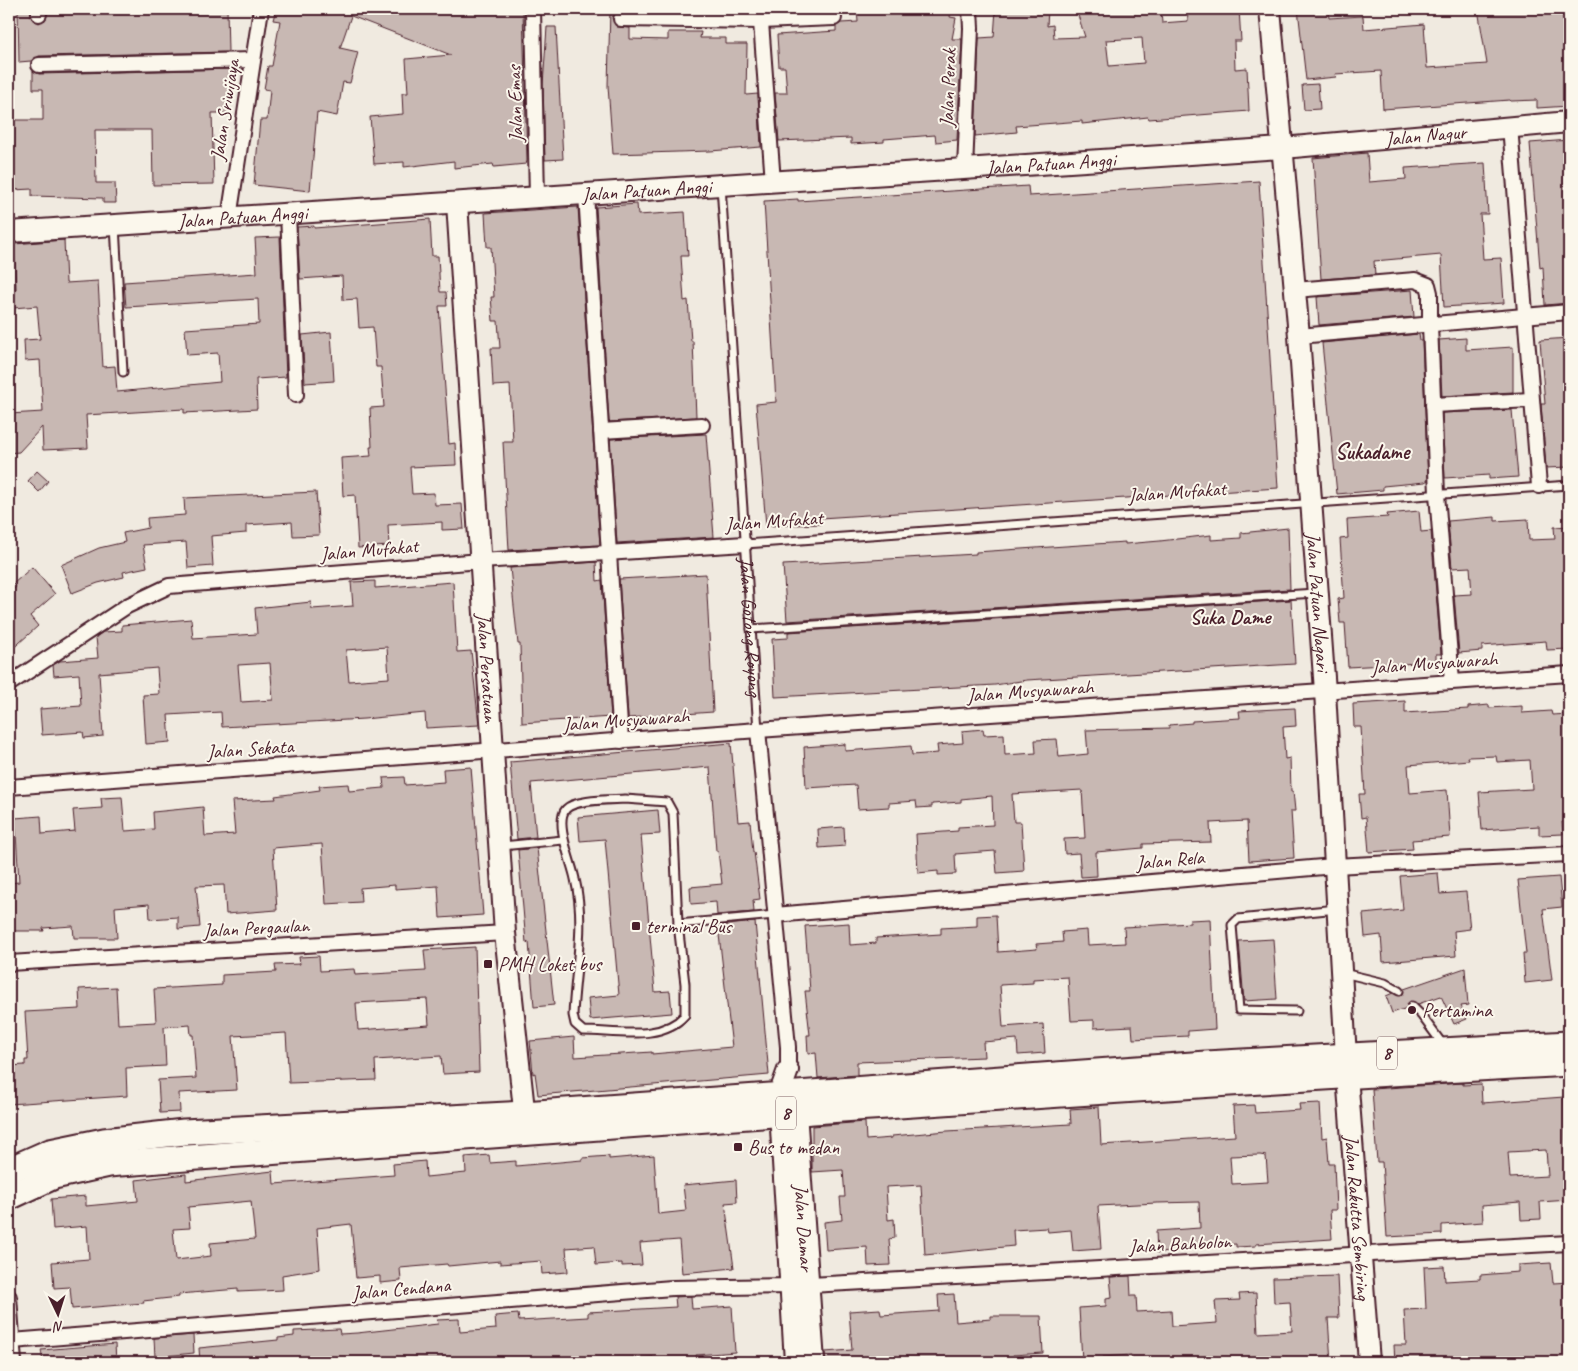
<svg xmlns="http://www.w3.org/2000/svg" width="1578" height="1371" font-family="Caveat,sans-serif">
<rect width="100%" height="100%" fill="#f0eae0"/>
<filter id="ink" filterUnits="userSpaceOnUse"><feTurbulence type="fractalNoise" baseFrequency=".02" numOctaves="2"/><feDisplacementMap in="SourceGraphic" scale="10" xChannelSelector="R" yChannelSelector="G"/><feConvolveMatrix kernelMatrix="1 2 1 2 8 2 1 2 1" color-interpolation-filters="sRGB"/></filter>
<g filter="url(#ink)">
<g fill="#c8b8b3" stroke="#4a1f2b" fill-rule="evenodd">
<polygon points="18,9 30,9 32,19 39,23 46,19 48,9 227,9 228,52 39,56 31,61 19,62"/>
<polygon points="276,9 523,9 527,161 526,164 494,167 493,164 454,168 454,161 404,167 404,162 374,164 370,117 403,114 402,93 408,93 406,59 451,55 351,16 340,48 358,52 350,83 343,82 337,116 317,112 310,191 254,185 260,120 267,120 270,90 264,89 268,66 272,66 280,21 273,20"/>
<polygon points="610,9 630,9 617,11 612,18 617,27 630,28 630,39 668,40 668,32 701,32 700,38 726,38 726,44 747,44 746,95 758,94 761,147 710,151 613,154 608,86"/>
<polygon points="857,9 951,9 950,17 956,18 952,39 962,39 957,140 936,142 935,135 884,139 884,142 851,144 851,138 779,141 775,93 787,93 785,67 779,67 777,35 836,31 836,26 841,23 858,22"/>
<path d="M 996,9 L 1048,9 L 1047,26 L 1053,25 L 1054,38 L 1085,37 L 1076,9 L 1161,9 L 1162,23 L 1188,21 L 1187,9 L 1239,9 L 1241,41 L 1234,41 L 1235,69 L 1247,68 L 1249,111 L 1149,119 L 1148,117 L 1082,124 L 1082,121 L 1016,126 L 1017,132 L 975,136 L 979,38 L 994,37 ZM 1142,38 L 1144,63 L 1109,66 L 1106,40 Z"/>
<polygon points="1298,9 1328,9 1329,18 1363,16 1364,29 1424,24 1427,68 1487,64 1478,9 1567,9 1569,22 1569,106 1537,108 1537,100 1511,101 1510,100 1383,109 1381,71 1335,74 1336,77 1306,80"/>
<polygon points="547,27 556,27 563,159 545,160 543,85"/>
<polygon points="233,69 233,91 229,92 229,113 212,113 214,184 153,185 152,130 95,130 96,183 115,183 116,203 103,203 103,198 32,196 32,189 13,190 12,150 9,150 9,120 43,120 43,89 33,89 33,71 39,74"/>
<polygon points="1318,84 1320,109 1304,110 1302,85"/>
<polygon points="1569,140 1569,303 1545,305 1543,267 1540,268 1530,143"/>
<polygon points="1367,153 1369,182 1406,179 1405,168 1485,163 1488,214 1480,214 1483,259 1501,258 1504,303 1444,307 1441,255 1374,261 1375,275 1321,279 1313,158"/>
<polygon points="1259,181 1278,488 821,518 821,524 766,526 756,404 776,402 764,201 798,199 798,201 1028,186 1029,196"/>
<polygon points="637,204 638,215 685,212 688,256 681,256 684,301 688,300 691,341 693,341 696,417 609,422 596,207"/>
<polygon points="578,207 600,545 509,550 503,442 513,442 510,385 493,386 491,348 500,348 498,321 493,321 491,297 494,297 491,247 487,247 485,213"/>
<polygon points="430,219 432,256 438,256 440,292 446,292 447,306 439,306 449,444 455,443 456,465 410,467 412,494 434,493 435,505 462,504 464,529 442,530 442,522 388,525 389,546 358,548 355,495 343,496 341,458 371,456 370,447 372,447 370,408 384,407 381,367 376,367 373,327 359,328 357,299 343,300 342,276 300,279 297,227 314,226 314,228"/>
<polygon points="280,237 286,377 256,379 257,409 184,413 184,409 86,415 88,448 43,450 42,427 19,452 9,453 9,414 43,412 40,360 25,361 24,340 40,339 37,306 13,308 12,289 16,289 14,244 64,240 66,283 98,281 103,367 115,366 117,392 220,382 218,353 187,355 185,329 259,324 258,299 126,307 124,282 257,273 255,238"/>
<polygon points="1412,290 1414,317 1319,325 1317,297"/>
<polygon points="331,332 334,381 305,383 302,335"/>
<polygon points="1419,334 1420,341 1422,341 1428,480 1425,482 1383,486 1383,490 1337,494 1322,343"/>
<polygon points="1466,338 1466,350 1513,347 1513,392 1442,396 1439,340"/>
<polygon points="1569,338 1569,467 1546,468 1541,404 1545,404 1540,340"/>
<polygon points="1512,410 1518,477 1489,479 1489,475 1445,478 1442,413"/>
<polygon points="706,434 714,537 617,543 610,439"/>
<polygon points="37,471 48,481 39,492 28,481"/>
<polygon points="316,492 319,535 293,536 292,522 246,525 246,533 211,536 213,566 188,568 186,542 143,545 147,567 123,572 124,577 98,583 72,593 61,565 99,548 125,542 123,533 148,528 147,518 185,515 184,498"/>
<polygon points="1419,511 1421,532 1431,531 1441,654 1436,654 1436,662 1348,667 1345,623 1340,623 1338,599 1344,598 1340,539 1348,538 1347,520 1388,517 1387,514"/>
<polygon points="1495,517 1495,521 1528,519 1529,540 1555,539 1554,527 1569,526 1569,649 1547,650 1546,641 1482,646 1482,651 1459,653 1454,595 1472,594 1470,567 1452,568 1448,521"/>
<polygon points="1288,528 1290,589 787,621 783,565 976,554 976,552 1125,542 1125,544 1160,541 1211,535 1211,540 1241,538 1241,533"/>
<polygon points="596,562 597,581 602,580 611,717 522,723 520,644 518,644 510,568"/>
<polygon points="32,567 55,594 30,616 38,626 9,652 9,593 16,587 13,584"/>
<polygon points="706,574 713,712 628,718 619,579"/>
<path d="M 375,581 L 375,588 L 453,582 L 457,652 L 471,651 L 479,725 L 426,728 L 425,713 L 364,719 L 222,727 L 221,712 L 168,715 L 170,742 L 146,744 L 143,695 L 159,694 L 157,668 L 99,673 L 103,736 L 84,738 L 83,732 L 42,735 L 40,709 L 81,706 L 79,674 L 54,676 L 53,665 L 60,661 L 98,658 L 96,637 L 103,632 L 122,631 L 122,625 L 191,619 L 193,638 L 257,634 L 255,608 L 311,602 L 312,609 L 353,606 L 351,582 ZM 387,647 L 389,678 L 349,681 L 346,650 ZM 270,663 L 273,700 L 241,702 L 238,665 Z"/>
<polygon points="1291,600 1295,664 1027,680 995,685 775,697 772,639 788,638 788,632"/>
<polygon points="1405,701 1405,713 1468,709 1468,707 1489,705 1489,708 1522,706 1522,713 1551,711 1552,715 1569,714 1569,822 1562,822 1563,834 1539,835 1539,826 1482,830 1479,792 1532,789 1530,760 1497,762 1496,756 1468,757 1469,760 1408,765 1410,793 1447,790 1450,837 1412,840 1413,849 1369,852 1366,817 1361,818 1359,794 1365,794 1361,727 1354,727 1353,704"/>
<polygon points="1295,708 1296,726 1283,727 1285,759 1290,758 1291,791 1293,791 1295,811 1291,811 1294,858 1249,861 1247,821 1210,823 1211,842 1143,844 1143,848 1096,852 1097,876 1081,877 1079,853 1065,854 1064,839 1085,838 1082,790 1012,794 1014,822 1021,822 1024,871 997,873 995,851 955,854 956,874 938,875 938,871 918,873 916,834 958,831 958,827 993,825 992,796 961,799 961,802 932,804 932,807 917,808 916,801 889,803 889,807 858,809 856,785 806,788 804,747 845,744 845,751 911,746 912,755 938,753 937,745 963,743 962,731 983,729 984,735 1004,734 1005,755 1036,753 1035,740 1057,739 1059,757 1088,754 1086,730 1169,728 1169,725 1192,723 1192,721 1240,718 1239,711"/>
<polygon points="731,743 738,822 750,821 753,852 754,852 760,899 753,900 754,912 717,915 716,902 691,904 690,887 722,884 718,851 716,851 710,767 531,783 536,837 517,839 510,762"/>
<polygon points="471,767 483,915 440,918 438,886 395,889 395,885 360,888 361,902 326,904 322,844 273,848 277,910 226,914 224,885 196,886 200,927 178,929 178,917 150,919 149,904 115,907 117,938 74,938 73,926 43,928 44,931 9,931 9,883 19,882 15,818 41,816 42,834 75,831 73,810 102,808 101,798 122,797 125,831 154,829 153,812 203,807 205,836 235,834 232,801 276,799 275,796 320,790 319,786 348,784 349,791 384,788 383,778 404,777 405,785 444,782 443,769"/>
<polygon points="658,810 660,834 641,835 655,992 670,991 672,1013 590,1020 588,998 619,995 605,839 580,841 578,817"/>
<polygon points="844,827 845,846 819,848 818,829"/>
<polygon points="537,848 554,1005 534,1007 529,942 526,943 518,850"/>
<polygon points="1438,873 1440,894 1466,892 1470,929 1454,931 1456,956 1383,962 1381,935 1365,937 1363,914 1403,910 1400,876"/>
<polygon points="1559,877 1562,907 1543,909 1552,980 1525,983 1523,953 1526,953 1518,880"/>
<polygon points="996,915 998,952 1037,949 1036,944 1063,942 1062,932 1087,930 1088,945 1125,943 1124,927 1190,923 1190,920 1210,919 1215,1029 1188,1031 1188,1036 1133,1039 1132,1026 1094,1028 1094,1020 1071,1021 1068,977 1033,979 1033,983 1000,985 1003,1027 1043,1024 1045,1053 1018,1055 1017,1039 983,1042 984,1057 857,1062 857,1075 818,1078 816,1053 808,1054 807,1035 810,1035 805,991 810,991 805,926 849,923 850,945 876,943 876,938 941,934 941,928 977,926 977,916"/>
<polygon points="755,922 769,1075 538,1095 535,1073 533,1074 530,1041 574,1037 575,1057 652,1052 652,1054 732,1047 718,926"/>
<polygon points="1273,939 1277,999 1244,1001 1239,941"/>
<path d="M 475,947 L 479,1072 L 443,1074 L 441,1056 L 375,1060 L 376,1080 L 289,1083 L 286,1033 L 233,1036 L 237,1090 L 179,1093 L 180,1112 L 160,1113 L 158,1080 L 196,1078 L 193,1035 L 191,1035 L 190,1025 L 164,1027 L 166,1066 L 126,1068 L 127,1096 L 9,1104 L 9,1066 L 25,1065 L 25,1060 L 28,1060 L 25,1012 L 80,1009 L 79,989 L 116,987 L 118,1024 L 156,1022 L 154,989 L 222,985 L 222,975 L 276,972 L 275,965 L 300,964 L 299,957 L 319,956 L 320,971 L 354,969 L 355,975 L 426,971 L 424,950 ZM 427,999 L 429,1025 L 358,1030 L 356,1003 Z"/>
<polygon points="1465,968 1468,1005 1461,1006 1467,1019 1454,1024 1441,996 1418,1004 1410,1001 1407,1008 1392,1013 1386,996 1393,993 1401,996 1404,989"/>
<path d="M 1463,1083 L 1463,1085 L 1481,1084 L 1482,1103 L 1564,1097 L 1567,1157 L 1569,1157 L 1569,1200 L 1540,1202 L 1541,1219 L 1521,1220 L 1520,1202 L 1482,1205 L 1483,1222 L 1442,1225 L 1442,1234 L 1387,1237 L 1382,1162 L 1377,1162 L 1372,1089 ZM 1546,1150 L 1548,1176 L 1510,1178 L 1508,1152 Z"/>
<path d="M 1320,1103 L 1322,1138 L 1327,1137 L 1329,1164 L 1334,1164 L 1336,1210 L 1330,1210 L 1332,1239 L 1256,1244 L 1256,1246 L 1236,1247 L 1236,1244 L 1185,1248 L 1185,1251 L 1157,1253 L 1156,1231 L 1200,1228 L 1199,1202 L 1157,1203 L 1098,1206 L 1101,1249 L 1073,1251 L 1071,1230 L 1048,1232 L 1047,1228 L 1013,1230 L 1014,1246 L 925,1255 L 921,1185 L 886,1187 L 888,1220 L 894,1219 L 895,1238 L 889,1239 L 891,1265 L 868,1266 L 867,1247 L 826,1250 L 824,1222 L 842,1220 L 840,1197 L 845,1197 L 843,1170 L 812,1172 L 812,1126 L 865,1122 L 866,1140 L 892,1138 L 892,1136 L 947,1131 L 1071,1124 L 1070,1109 L 1099,1107 L 1101,1145 L 1235,1136 L 1233,1106 L 1254,1105 L 1255,1113 L 1300,1110 L 1299,1104 ZM 1260,1155 L 1266,1156 L 1268,1182 L 1232,1184 L 1230,1156 Z"/>
<path d="M 489,1155 L 490,1163 L 516,1161 L 516,1166 L 582,1160 L 582,1158 L 609,1156 L 609,1159 L 654,1155 L 658,1214 L 686,1211 L 683,1185 L 736,1180 L 737,1202 L 725,1203 L 734,1268 L 682,1273 L 679,1240 L 640,1243 L 642,1265 L 622,1266 L 622,1263 L 596,1265 L 594,1246 L 566,1248 L 568,1272 L 542,1274 L 541,1261 L 500,1264 L 500,1261 L 448,1266 L 447,1264 L 400,1268 L 401,1281 L 380,1283 L 380,1276 L 356,1278 L 351,1224 L 317,1228 L 320,1269 L 282,1275 L 283,1290 L 238,1292 L 238,1289 L 179,1294 L 179,1297 L 143,1301 L 144,1303 L 72,1309 L 70,1287 L 54,1288 L 52,1262 L 89,1259 L 87,1226 L 53,1229 L 51,1199 L 86,1196 L 86,1206 L 138,1201 L 136,1180 L 186,1174 L 186,1181 L 273,1171 L 274,1184 L 394,1175 L 393,1164 L 425,1161 L 426,1177 L 466,1173 L 465,1157 ZM 251,1201 L 255,1239 L 210,1243 L 211,1256 L 176,1260 L 173,1229 L 190,1228 L 188,1207 Z"/>
<polygon points="1551,1263 1553,1283 1569,1282 1569,1359 1557,1360 1557,1362 1540,1362 1539,1359 1521,1358 1483,1362 1395,1362 1394,1345 1406,1345 1404,1310 1426,1309 1424,1267 1444,1266 1445,1281 1480,1279 1480,1275 1518,1272 1518,1265"/>
<polygon points="1130,1276 1131,1296 1136,1296 1137,1312 1171,1310 1172,1326 1217,1323 1215,1301 1240,1300 1239,1294 1256,1293 1258,1333 1292,1331 1290,1302 1274,1303 1273,1278 1337,1276 1339,1318 1328,1318 1331,1362 1132,1362 1131,1355 1103,1357 1104,1360 1082,1361 1079,1308 1106,1306 1106,1298 1112,1297 1110,1277"/>
<polygon points="954,1294 956,1322 991,1319 991,1316 1041,1316 1043,1353 1013,1355 1013,1359 989,1360 989,1362 826,1362 825,1352 852,1350 849,1311 880,1309 881,1315 939,1311 938,1295"/>
<polygon points="691,1296 692,1309 732,1306 735,1352 696,1355 697,1362 675,1362 675,1360 653,1362 653,1357 578,1362 200,1362 199,1348 278,1340 278,1338 294,1336 294,1331 339,1329 340,1334 357,1333 438,1324 437,1320 459,1319 460,1332 496,1329 495,1316 518,1314 519,1321 588,1317 588,1312 676,1307 675,1297"/>
<polygon points="193,1335 194,1353 155,1357 154,1338"/>
<polygon points="115,1344 116,1362 43,1362 41,1350"/>
</g>
<g fill="none" stroke-linecap="round" stroke-linejoin="round">
<defs>
<g id="lane">
<path id="s1" d="M 721,186 L 758,730"/>
<polyline points="115,225 123,372"/>
<polyline points="745,544 1569,485"/>
<polyline points="751,629 1316,593"/>
<path d="M 625,799 L 667,802 L 673,813 L 678,924 L 685,984 L 685,1015 C 661,1042 616,1031 583,1031 L 575,1024 L 573,1015 C 575,969 586,925 575,879 C 572,863 554,822 566,809 C 575,799 611,800 625,799 Z"/>
<polyline points="501,846 563,840"/>
<polyline points="678,924 775,915"/>
<polyline points="1343,973 1385,983 1399,991"/>
<polyline points="1412,1006 1421,1015 1444,1046"/>
<polyline points="1297,1011 1239,1010 1232,925 1238,919 1337,909"/>
</g>
<g id="street">
<polyline points="39,9 39,14"/>
<polyline points="533,9 537,197"/>
<polyline points="760,9 773,182"/>
<polyline points="621,19 761,21 834,18"/>
<polyline points="39,65 253,60"/>
<polyline points="1510,126 1539,486"/>
<polyline points="965,169 971,28 970,9"/>
<polyline points="586,194 621,741"/>
<polyline points="288,214 296,395"/>
<polyline points="229,218 261,9"/>
<polyline points="1295,290 1415,280 1428,285 1430,293 1430,325 1437,494 1452,681"/>
<polyline points="1299,336 1569,312"/>
<polyline points="1433,405 1531,400"/>
<polyline points="601,431 702,425"/>
<polyline points="9,684 127,606 169,586 481,561 745,544"/>
<polyline points="758,730 788,1047 788,1070"/>
<polyline points="9,787 758,730 1569,674"/>
<polyline points="775,915 1334,866 1569,854"/>
<polyline points="9,963 505,933"/>
<polyline points="9,1297 14,1362"/>
<polyline points="12,1341 672,1288 792,1286 1569,1243"/>
</g>
<g id="secondary">
<path id="s2" d="M 1270,9 L 1299,336 L 1325,691 L 1347,1075 L 1369,1362"/>
<path id="s3" d="M 457,203 L 505,933 L 526,1128"/>
<path id="s4" d="M 9,232 L 1283,148 L 1569,122"/>
<polyline points="788,1070 779,1095 795,1362"/>
<path id="s5" d="M 795,1098 L 814,1362"/>
</g>
<g id="highway">
<polyline points="9,1170 50,1152 104,1141 184,1132 524,1114 1206,1064 1569,1044"/>
<path d="M 9,1197 L 54,1176 L 109,1164 C 596,1127 1082,1089 1569,1063"/>
</g>
</defs>
<use href="#lane" stroke="#4a1f2b" stroke-width="11"/>
<use href="#street" stroke="#4a1f2b" stroke-width="18"/>
<use href="#secondary" stroke="#4a1f2b" stroke-width="24"/>
<use href="#highway" stroke="#4a1f2b" stroke-width="29"/>
<use href="#lane" stroke="#fbf7ec" stroke-width="7"/>
<use href="#street" stroke="#fbf7ec" stroke-width="14"/>
<use href="#secondary" stroke="#fbf7ec" stroke-width="20"/>
<use href="#highway" stroke="#fbf7ec" stroke-width="25"/>
</g>
</g>
<g fill="#4a1f2b" stroke="#fbf7ec" stroke-width="2">
<rect x="631" y="921" width="10" height="10" rx="2.5"/>
<rect x="483" y="959" width="10" height="10" rx="2.5"/>
<circle cx="1412" cy="1010" r="5"/>
<rect x="733" y="1142" width="10" height="10" rx="2.5"/>
</g>
<g text-anchor="middle" dominant-baseline="central" stroke-width="4" stroke-linejoin="round" paint-order="stroke">
<g fill="#fbf7ec" stroke="#7f6065" stroke-width="1">
<rect x="1377" y="1036.5" width="20" height="33" rx="4"/>
<rect x="776" y="1096.5" width="20" height="33" rx="4"/>
</g>
<g font-size="19" font-weight="bold" fill="#4a1f2b">
<text x="1387" y="1053">8</text>
<text x="786" y="1113">8</text>
</g>
<g font-size="20" fill="#4a1f2b" stroke="#fbf7ec">
<text transform="translate(948 88) rotate(-88)">Jalan Perak</text>
<text transform="translate(515 104) rotate(-92)">Jalan Emas</text>
<text transform="translate(225 110) rotate(-81)">Jalan Sriwijaya</text>
<text stroke="none"><textPath href="#s4" startOffset="1420">Jalan Nagur</textPath></text>
<text stroke="none"><textPath href="#s4" startOffset="1044">Jalan Patuan Anggi</textPath></text>
<text stroke="none"><textPath href="#s4" startOffset="639">Jalan Patuan Anggi</textPath></text>
<text stroke="none"><textPath href="#s4" startOffset="234">Jalan Patuan Anggi</textPath></text>
<text transform="translate(1177 492) rotate(-4)">Jalan Mufakat</text>
<text transform="translate(774 521) rotate(-4)">Jalan Mufakat</text>
<text transform="translate(369 550) rotate(-5)">Jalan Mufakat</text>
<text stroke="none"><textPath href="#s2" startOffset="595">Jalan Patuan Nagari</textPath></text>
<text stroke="none"><textPath href="#s1" startOffset="442">Jalan Gotong Royong</textPath></text>
<text transform="translate(1434 663) rotate(-4)">Jalan Musyawarah</text>
<text stroke="none"><textPath href="#s3" startOffset="466">Jalan Persatuan</textPath></text>
<text transform="translate(1030 691) rotate(-4)">Jalan Musyawarah</text>
<text transform="translate(626 720) rotate(-4)">Jalan Musyawarah</text>
<text transform="translate(250 749) rotate(-4)">Jalan Sekata</text>
<text transform="translate(1170 860) rotate(-5)">Jalan Rela</text>
<text transform="translate(256 928) rotate(-3)">Jalan Pergaulan</text>
<text stroke="none"><textPath href="#s2" startOffset="1212">Jalan Rakutta Sembiring</textPath></text>
<text stroke="none"><textPath href="#s5" startOffset="130">Jalan Damar</textPath></text>
<text transform="translate(1180 1244) rotate(-3)">Jalan Bahbolon</text>
<text transform="translate(401 1289) rotate(-5)">Jalan Cendana</text>
</g>
<g font-size="20" fill="#4a1f2b" stroke="#fbf7ec" text-anchor="start">
<text x="646" y="926">terminal Bus</text>
<text x="498" y="964">PMH Loket bus</text>
<text x="1422" y="1010">Pertamina</text>
<text x="748" y="1147">Bus to medan</text>
</g>
<g font-size="21" font-weight="bold" fill="#4a1f2b" stroke="#fbf7ec">
<text x="1230" y="617">Suka Dame</text>
</g>
<g font-size="22" font-weight="bold" fill="#4a1f2b" stroke="#fbf7ec">
<text x="1372" y="452">Sukadame</text>
</g>
</g>
<rect width="1578" height="1371" fill="none" stroke="#fbf7ec" stroke-width="30"/>
<rect x="15" y="15" width="1548" height="1341" fill="none" stroke="#4a1f2b" stroke-width="2" filter="url(#ink)"/>
<g transform="translate(58 1314) rotate(176)" stroke="#fbf7ec" stroke-width="4" paint-order="stroke">
<path d="M0-4L9 19L0 12L-9 19Z" fill="#4a1f2b"/>
<text y="-8" font-size="14" font-weight="bold" text-anchor="middle" fill="#4a1f2b">N</text>
</g>
</svg>
